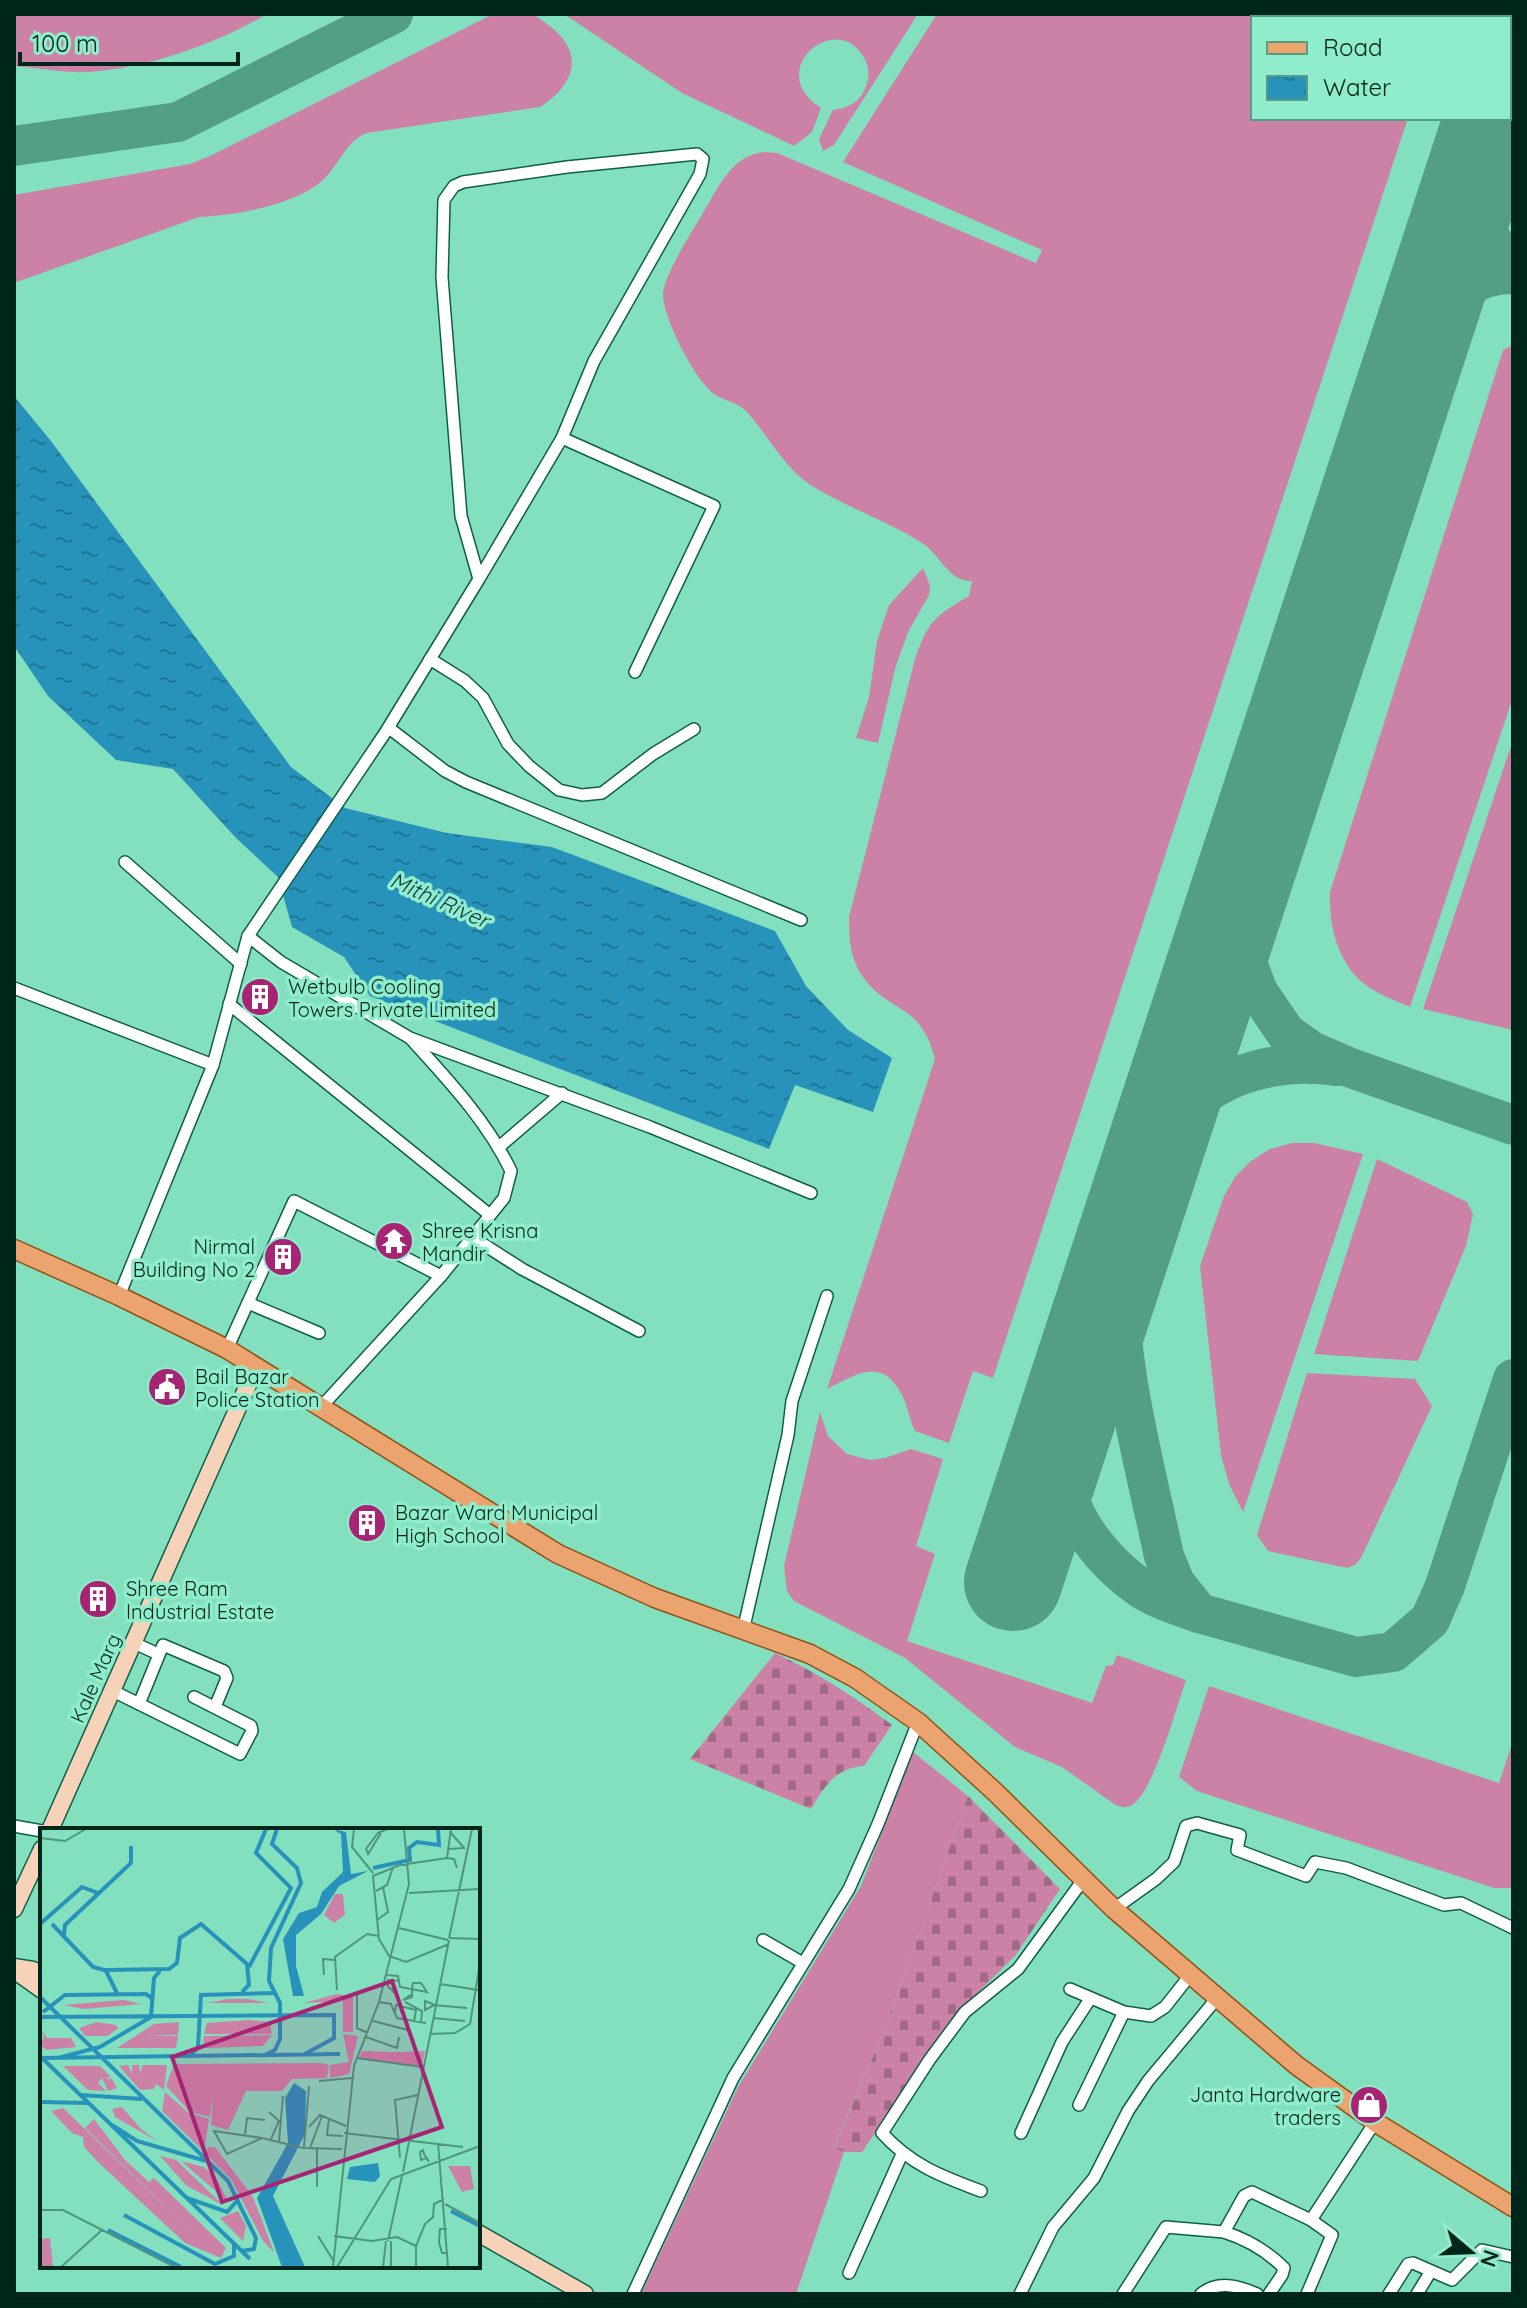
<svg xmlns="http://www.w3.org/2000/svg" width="1527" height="2308" font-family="Quicksand,sans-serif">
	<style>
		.grass { fill: #cc82a7 }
		.cemetery { fill: url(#cemetery-stones) }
		.water { fill: url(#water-ripples) }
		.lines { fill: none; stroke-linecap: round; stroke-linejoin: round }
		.taxiway { stroke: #549e84; stroke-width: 40 }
		.runway { stroke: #549e84; stroke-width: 98 }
		.street-casing { stroke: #0f5e48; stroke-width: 14 }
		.secondary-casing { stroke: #0f5e48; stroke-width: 19 }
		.primary-casing { stroke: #905114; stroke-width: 21 }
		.street { stroke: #fff; stroke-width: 11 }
		.secondary { stroke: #f5d2b8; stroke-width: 16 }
		.primary { stroke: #eba470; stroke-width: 18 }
		.labels { text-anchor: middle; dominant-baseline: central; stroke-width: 7; stroke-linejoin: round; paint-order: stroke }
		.poi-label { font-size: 20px; fill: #00251a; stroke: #90edcc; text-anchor: start }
		.street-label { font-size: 20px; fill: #00251a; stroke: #90edcc }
		.water-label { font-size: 22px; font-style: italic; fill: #053445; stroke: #90edcc }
		.inset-river { fill: none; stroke: #2792ba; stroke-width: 4 }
		.inset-road { fill: none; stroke: #4f957d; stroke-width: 2 }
		.view { fill: #a62473; fill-opacity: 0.15; stroke: #a62473; stroke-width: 4 }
		.inset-edge { fill: none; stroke: #00251a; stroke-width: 4 }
	</style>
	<defs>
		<pattern id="cemetery-stones" width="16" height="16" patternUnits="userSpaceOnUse" patternTransform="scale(2)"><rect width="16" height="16" fill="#cc82a7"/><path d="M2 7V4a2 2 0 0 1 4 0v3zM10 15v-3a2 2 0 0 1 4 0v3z" fill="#a36a87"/></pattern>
		<pattern id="water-ripples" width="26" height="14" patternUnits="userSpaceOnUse" patternTransform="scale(2)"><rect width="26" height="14" fill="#2792ba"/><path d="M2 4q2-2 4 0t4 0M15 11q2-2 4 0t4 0" fill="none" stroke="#1f7796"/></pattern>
	</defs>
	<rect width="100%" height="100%" fill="#83e0bf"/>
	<g class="grass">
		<path d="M14,14H267C214,45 150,67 89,72C65,73 38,68 14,66Z"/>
		<path d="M493,14C505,14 519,12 530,14C537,15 545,23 551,27C586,55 573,86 540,107L367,133C347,140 339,164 325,178C300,204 234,216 199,217L14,283V195L190,164L210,156Z"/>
		<path d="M564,14H918L834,145L823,151L819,139L833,110C848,108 861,102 866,86C870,76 869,66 863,56C835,10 763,71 821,108L812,132L794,146L682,93Z"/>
		<path d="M937,14H1442L1441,18H1253V118H1408L993,1378L973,1371L949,1443L915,1431C909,1419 908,1406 902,1395C882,1356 857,1374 827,1389L935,1059C920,1001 889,1014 863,977C850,959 849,938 849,917L915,659C928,621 935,616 969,596L972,581C948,582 941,555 922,543C886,520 845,507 809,484C782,465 768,435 746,411C737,402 724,401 714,394C695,380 662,317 663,293C665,272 698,222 710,201C725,174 742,147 777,153L1036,263L1042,250L843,162Z"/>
		<path d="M1513,345V697L1410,1007C1397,1001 1382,996 1370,988C1338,967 1329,928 1330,892L1503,350Z"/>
		<polygon points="923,568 930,585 929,595 908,632 895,669 878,743 856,738 869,697 877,641 889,605"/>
		<polygon points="1513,740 1513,1030 1423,1009"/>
		<polygon points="1292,1143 1314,1143 1363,1154 1243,1512 1229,1484 1221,1455 1200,1266 1224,1196 1235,1177 1251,1161 1270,1149"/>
		<polygon points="1377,1159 1467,1202 1473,1214 1466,1246 1418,1361 1314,1354"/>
		<polygon points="1307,1373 1415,1379 1432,1406 1361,1558 1355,1565 1347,1568 1268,1551 1257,1535"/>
		<path d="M820,1412L828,1436L847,1454L870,1460L885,1458L911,1449L943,1459L916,1546L935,1554L907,1641L1092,1703L1106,1666L1113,1665L1117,1655L1186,1680C1177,1706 1153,1793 1132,1805C1125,1809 1120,1807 1114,1804L1062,1767L1015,1747L905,1658L794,1601L787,1591L784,1566Z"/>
		<polygon points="1209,1686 1499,1783 1513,1741 1513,1888 1494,1888 1197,1791 1179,1777"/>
		<polygon points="913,1752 968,1796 886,2026 834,2147 844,2152 796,2294 641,2294 738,2087 861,1886"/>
	</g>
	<g class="cemetery">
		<path d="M775,1653C818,1673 855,1697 892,1725L864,1766C835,1768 825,1786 811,1809L690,1759Z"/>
		<polygon points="968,1796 1060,1889 1015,1956 956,2014 862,2152 844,2152 834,2148 886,2026"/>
	</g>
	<polygon class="water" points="14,396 51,441 291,767 345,808 447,833 552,847 775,931 806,986 848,1030 892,1058 873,1112 795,1085 769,1149 370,996 344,957 292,927 278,877 236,838 173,769 116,760 48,696 14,646"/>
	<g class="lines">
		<g class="taxiway">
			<polyline points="14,146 178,122 393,14"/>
			<path d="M1476,169C1476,206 1480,239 1513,261"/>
			<path d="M1424,329C1449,300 1471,273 1513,274"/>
			<polyline points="1243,881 1240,944 1258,992 1286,1033 1313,1052 1348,1067 1513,1125"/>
			<path d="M1153,1156C1162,1143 1170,1126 1181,1115C1220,1072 1281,1058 1336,1066"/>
			<path d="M1119,1258C1115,1359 1143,1457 1164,1556L1175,1583L1199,1613L1356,1657L1393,1652L1430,1620L1445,1586L1513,1379"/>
			<path d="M1063,1430C1063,1444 1061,1460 1063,1474C1069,1520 1104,1563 1142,1589C1159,1600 1179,1606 1199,1613"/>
		</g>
		<polyline class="runway" points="1013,1582 1493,118"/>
		<g class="street-casing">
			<g id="street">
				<polyline points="562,438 714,506 635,672"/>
				<polyline points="430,659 465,681 483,698 508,744 529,766 559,790 582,795 602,793 653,754 694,729"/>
				<polyline points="389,728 445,771 466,782 801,920"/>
				<polyline points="125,862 241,964"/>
				<polyline points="248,936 281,962 410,1038 650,1127 811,1193"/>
				<polyline points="14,988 213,1065"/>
				<polyline points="229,1004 490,1215"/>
				<polyline points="499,1147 562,1093"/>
				<polyline points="472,1237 522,1269 639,1331"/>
				<polyline points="119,1296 213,1065 248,936 385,733 479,579 461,516 442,277 444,200 454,186 463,182 567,167 697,154 703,159 700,174 594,361 562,438 479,579"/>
				<polyline points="248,1303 319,1333"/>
				<polyline points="227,1349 294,1201 441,1276"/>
				<path d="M322,1406L441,1276L504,1198L511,1171C487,1121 448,1080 411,1039"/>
				<polyline points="743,1631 788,1435 792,1401 827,1296"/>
				<polyline points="132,1642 158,1654"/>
				<polyline points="111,1690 240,1754 252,1731 251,1726 194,1697"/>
				<polyline points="139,1704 163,1645 224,1671 227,1678 215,1707"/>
				<polyline points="14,1826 42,1831"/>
				<polyline points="1114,1909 1156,1879 1174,1862 1186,1826 1197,1823 1240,1835 1237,1850 1306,1876 1315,1862 1346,1868 1444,1905 1461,1903 1513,1928"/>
				<polyline points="763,1940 803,1963"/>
				<polyline points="1070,1989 1124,2012 1151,2016 1165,2007 1191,1974"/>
				<polyline points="1079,2105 1124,2012"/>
				<polyline points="1021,2133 1062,2042 1090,1999"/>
				<path d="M981,2191C941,2176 911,2165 882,2133L930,2059L965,2012L1018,1969L1083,1880"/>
				<path d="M1224,2232C1246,2239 1267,2251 1284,2268L1282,2275L1269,2294"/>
				<polyline points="849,2273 902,2154"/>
				<polyline points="633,2294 733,2078 849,1889 878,1824 918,1722"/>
				<polyline points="1020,2294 1053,2227 1094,2178 1128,2111 1148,2081 1218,1997"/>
				<polyline points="1123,2294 1166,2227 1224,2232 1244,2196 1252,2192 1311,2220 1375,2122"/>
				<path d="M1201,2294C1218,2280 1239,2286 1257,2294"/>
				<polyline points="1307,2294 1332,2235 1311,2220"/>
				<polyline points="1389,2294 1408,2264 1413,2263 1452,2280 1482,2250 1513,2257"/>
				<polyline points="1417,2294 1431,2271"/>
			</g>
		</g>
		<g class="secondary-casing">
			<g id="secondary">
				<polyline points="50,1830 256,1367"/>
				<polyline points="14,1909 42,1849"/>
				<polyline points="14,1967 33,1970 42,1975"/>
				<polyline points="14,1970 42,1990"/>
				<polyline points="478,2233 585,2294"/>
			</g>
		</g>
		<g class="primary-casing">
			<polyline id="primary" points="14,1249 119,1296 227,1349 558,1554 655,1598 810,1654 855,1678 918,1722 994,1791 1114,1909 1296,2065 1375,2122 1513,2207"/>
		</g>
		<use href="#street" class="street"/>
		<use href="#secondary" class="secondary"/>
		<use href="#primary" class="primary"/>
	</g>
	<defs>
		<g id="building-disc" transform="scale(2)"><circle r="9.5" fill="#a62473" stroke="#90edcc"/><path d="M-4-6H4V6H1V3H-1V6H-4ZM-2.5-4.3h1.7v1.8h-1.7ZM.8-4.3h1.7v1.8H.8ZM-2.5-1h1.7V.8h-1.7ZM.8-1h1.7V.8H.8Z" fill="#fff"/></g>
		<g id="temple-disc" transform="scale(2)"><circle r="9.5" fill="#a62473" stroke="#90edcc"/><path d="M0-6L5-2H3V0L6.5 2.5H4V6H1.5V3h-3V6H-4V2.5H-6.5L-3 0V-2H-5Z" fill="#fff"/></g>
		<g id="civic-disc" transform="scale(2)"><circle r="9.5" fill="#a62473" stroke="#90edcc"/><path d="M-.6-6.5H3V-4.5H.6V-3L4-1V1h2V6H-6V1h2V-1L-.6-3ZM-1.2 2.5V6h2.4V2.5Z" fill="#fff"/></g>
		<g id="shop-disc" transform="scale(2)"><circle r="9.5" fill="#a62473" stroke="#90edcc"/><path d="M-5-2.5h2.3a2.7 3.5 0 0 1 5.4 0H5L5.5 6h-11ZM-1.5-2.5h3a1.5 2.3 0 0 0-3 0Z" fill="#fff"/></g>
	</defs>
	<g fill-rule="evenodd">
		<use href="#building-disc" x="260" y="997"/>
		<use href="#temple-disc" x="394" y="1241"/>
		<use href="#building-disc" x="283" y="1257"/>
		<use href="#civic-disc" x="167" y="1387"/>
		<use href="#building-disc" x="367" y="1523"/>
		<use href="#building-disc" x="98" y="1599"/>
		<use href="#shop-disc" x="1369" y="2105"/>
	</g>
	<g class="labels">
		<g class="poi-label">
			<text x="288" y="986">Wetbulb Cooling<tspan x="288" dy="23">Towers Private Limited</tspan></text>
			<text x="422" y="1230">Shree Krisna<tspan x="422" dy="23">Mandir</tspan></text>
			<text x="255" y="1246" text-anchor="end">Nirmal<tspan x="255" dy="23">Building No 2</tspan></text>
			<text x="195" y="1376">Bail Bazar<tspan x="195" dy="23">Police Station</tspan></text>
			<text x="395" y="1512">Bazar Ward Municipal<tspan x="395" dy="23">High School</tspan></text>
			<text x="126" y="1588">Shree Ram<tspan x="126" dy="23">Industrial Estate</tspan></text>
			<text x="1341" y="2094" text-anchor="end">Janta Hardware<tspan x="1341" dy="23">traders</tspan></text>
		</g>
		<g class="street-label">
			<text transform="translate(95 1678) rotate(-66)">Kale Marg</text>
		</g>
		<g class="water-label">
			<text transform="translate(440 900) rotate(24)">Mithi River</text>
		</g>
	</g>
	<g transform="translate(40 1828)">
		<rect width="440" height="440" fill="#83e0bf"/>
		<path d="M295,66H303L305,87L294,95L284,87ZM297,166L313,169V204H303V173L264,175ZM188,171H208L229,175H167ZM84,172L101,176L44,181L23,177ZM209,192L230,194L232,206H164L167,195ZM57,194L76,197L78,200L68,208H45L39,200ZM139,194L138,207L101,208H138L136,220H77L114,196ZM0,200L7,210H31L36,219L6,222L0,216L4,209ZM303,206L318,208L309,246L290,250V237L309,234ZM232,207L223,218L166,220L163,213L164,208ZM322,223L359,224L385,223L382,238L319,230ZM281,235L289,237L287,250L252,251L242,263H206L188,302L171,297L173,267L170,289L150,284L126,258L134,236ZM88,237L92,246V237H99L100,245L103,237H127L124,262L116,256L114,261L100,262L79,238ZM23,238H60L71,249L64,250L72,251L77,260L68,263L62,250L58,255L66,263L48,262ZM125,264L149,285L169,291L164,324L122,283ZM82,279L101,301L117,313L75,289L72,281ZM23,280L150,402L45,300L54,291L85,332L109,354L114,350L186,420L181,430L145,415L60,336L44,319L43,309L32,305L11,283ZM168,319H175L213,369L234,424L223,413L191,351L166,326ZM120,328L136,332L183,377L147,358ZM141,333L164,339L177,351L188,374ZM408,338H430L434,361L422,364ZM198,383L206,398L203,413L180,390ZM10,410L13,438L0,439V411Z" fill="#cc82a7"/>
		<path d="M293,1L306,4L311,46L328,43L299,58L281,86L256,107V138L264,168H253L243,111L259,85L277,79L282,64L303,44L301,6ZM254,255L266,263L265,306L233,368L265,439H242L217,370L248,315L245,270ZM338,335L340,348L335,354L307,351L310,339Z" fill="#2792ba"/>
		<path class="inset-river" d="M333,40L370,32L369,20L377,14L399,17L398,1M0,96L42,59L58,65M12,96L53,139L64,142L129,141L137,135L140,110L161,96L207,136L209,157L202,164M24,108L25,97L91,35V18M209,139L251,60L216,25L226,1M66,143L77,165M0,169L188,353L216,410L214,421L202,423M3,184L25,167L106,166L113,171M0,189L294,187V210L265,226M225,227L235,222L240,211V175L229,153L231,120L261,55L257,40L232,16L237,1M150,228L158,219L161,167L234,165M1,229L210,431M0,230L300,226M18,230L60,219L111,189L114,150L120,143M41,267L102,271M0,274L49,275M72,297L97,313L166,333M147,370L187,384L197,373M411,383L440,398M84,387L175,436L194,428V415M68,402L141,439"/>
		<path class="inset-road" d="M314,1L312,19L333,45M341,5L328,26L326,21L338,5L347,1M0,10L25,13L46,1M409,21L424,20L411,5M407,30L411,1M336,63L347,57L353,39M369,65L440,61M337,92L348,84L343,59M359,100L408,112M409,110L432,1M409,110L440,111M409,116L366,134L349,128L339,111L333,48L360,37L407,30L414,31L417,40M284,147L283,131L295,132M347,147L358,148L360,159L387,164L381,155H373L372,160M400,156L438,162M297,162L295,129L327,106L339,108M352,163L358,166L348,159V152L360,153M317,165V200L328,205M372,166L363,172L372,169V160M339,174L351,176L357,190L386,195M365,174L382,183L381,195M393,176L385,173V182L396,176M394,177L427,180M355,184L356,177L376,182L374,194M393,190L425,193M333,193L368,202M390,206L415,205L430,196L440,135M326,209L357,220L359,209M316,230L383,239M279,253L312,250M229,284L239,293L231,311M289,290L287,307L303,308M269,299L280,287L306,298M304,305L423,319M205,306L207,290L225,292M222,310L174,303L187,326L222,310L263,320L302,321M239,313L243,268M398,315L408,439M264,319L269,258M277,319V359M270,320L282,288M360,330L355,272L378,267M387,330L381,332L380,324L383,322L384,326L387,330L389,334M363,344L409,112M405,376L440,395M0,382H23L135,439M407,401H400L399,414L402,425H408M278,408L293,432M294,408L332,413L357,409L376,418M348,413L362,348M351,413V439M21,439L62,402M293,439L314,238L339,174L369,56L364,1M297,439L351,351L440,318M343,439L346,413M376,439V418L385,396L393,389L394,376L404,371"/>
		<path class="view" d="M352,153L402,299L182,374L132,229Z"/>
		<rect width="440" height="440" class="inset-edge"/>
	</g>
	<rect width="1527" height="2308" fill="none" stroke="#00251a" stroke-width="32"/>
	<rect x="1251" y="16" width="260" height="104" fill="#90edcc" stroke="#569d85" stroke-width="2"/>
	<rect x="1267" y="42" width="40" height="12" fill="#eba470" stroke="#569d85" stroke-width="2"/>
	<text x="1323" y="56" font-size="24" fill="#00251a">Road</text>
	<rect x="1267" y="76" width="40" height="24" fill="url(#water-ripples)" stroke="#569d85" stroke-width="2"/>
	<text x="1323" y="96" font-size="24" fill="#00251a">Water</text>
	<g transform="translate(1471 2252) rotate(109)" stroke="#90edcc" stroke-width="6" paint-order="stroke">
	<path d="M0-6L14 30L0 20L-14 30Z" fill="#00251a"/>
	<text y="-12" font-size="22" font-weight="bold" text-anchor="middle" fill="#00251a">N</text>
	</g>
	<path d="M20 52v12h218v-12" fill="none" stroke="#00251a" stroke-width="4"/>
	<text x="32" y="52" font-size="24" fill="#00251a" stroke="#90edcc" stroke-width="6" paint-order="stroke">100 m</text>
</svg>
